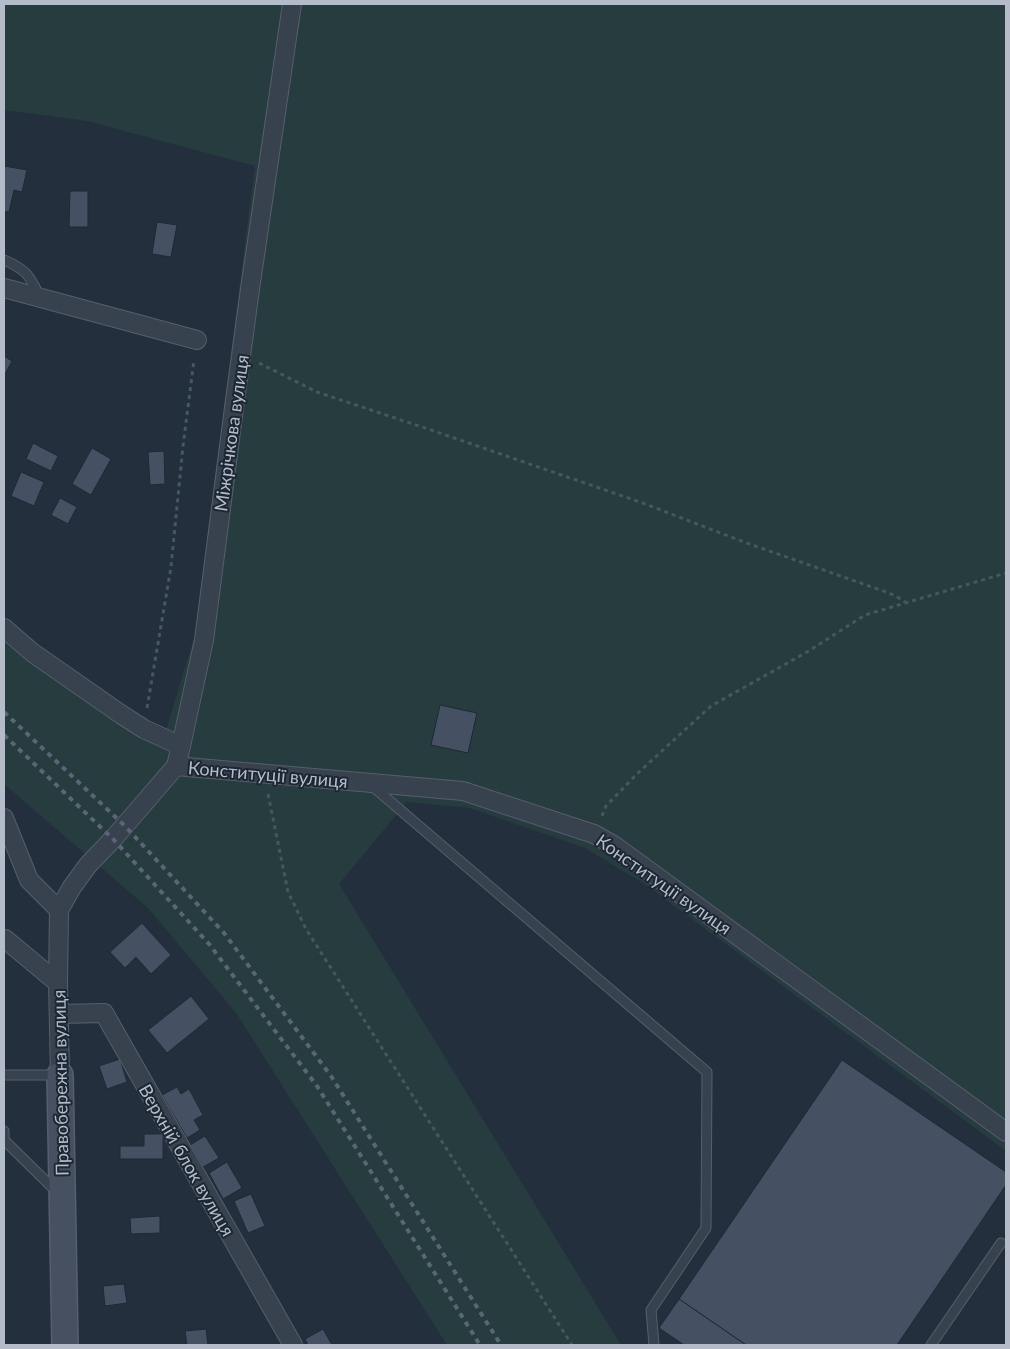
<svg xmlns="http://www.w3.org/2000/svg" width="1010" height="1349" font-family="Lato,sans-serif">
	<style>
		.green { fill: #263c3f }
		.building { fill: #455162; stroke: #1f2835 }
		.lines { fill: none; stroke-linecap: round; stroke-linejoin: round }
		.lane-casing { stroke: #565f6c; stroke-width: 11 }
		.street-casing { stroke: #565f6c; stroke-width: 20 }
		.secondary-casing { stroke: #565f6c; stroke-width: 28 }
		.path { stroke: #44595c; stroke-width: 3; stroke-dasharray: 4 4; stroke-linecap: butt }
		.lane { stroke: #38414e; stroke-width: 9 }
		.street { stroke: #38414e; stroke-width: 18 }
		.secondary { stroke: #465061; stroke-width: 25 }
		.rail { stroke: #5a6575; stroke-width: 4; stroke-dasharray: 5 5; stroke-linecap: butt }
		.street-bridge-casing { stroke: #565f6c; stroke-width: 20; stroke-linecap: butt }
		.street-bridge { stroke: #38414e; stroke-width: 18 }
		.labels { text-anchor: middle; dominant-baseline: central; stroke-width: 4; stroke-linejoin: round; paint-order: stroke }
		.street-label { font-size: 18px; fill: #b4bcc9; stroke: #1d2633 }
	</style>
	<rect width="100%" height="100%" fill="#242f3e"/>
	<polygon class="green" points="4,4 1006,4 1006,1151 646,885 585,848 470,808 407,802 339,884 621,1345 447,1345 236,1013 148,908 4,784 4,626 163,740 194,638 255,166 87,121 4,110"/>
	<g class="building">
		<polygon points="4,166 27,170 22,192 14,190 9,212 4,211"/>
		<polygon points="70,191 88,191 88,227 69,227"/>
		<polygon points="157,222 177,225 171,257 152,254"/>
		<polygon points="4,356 12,361 4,376"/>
		<polygon points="33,443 58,456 51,471 26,459"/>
		<polygon points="92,448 111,459 91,495 72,484"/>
		<polygon points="164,451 165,484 150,485 148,452"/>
		<polygon points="21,472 44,482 34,506 11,496"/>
		<polygon points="60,498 77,507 68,524 51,515"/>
		<polygon points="440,705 477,713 468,753 431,745"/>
		<polygon points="142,923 171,955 151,974 136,957 125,968 110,952"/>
		<polygon points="191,996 209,1019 167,1053 148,1030"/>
		<polygon points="120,1059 127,1082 107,1089 99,1066"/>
		<polygon points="842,1060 1006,1172 1006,1185 897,1345 746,1345 679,1299"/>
		<polygon points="177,1087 181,1094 189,1089 203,1115 194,1120 200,1130 187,1138 162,1095"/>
		<polygon points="144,1134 163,1134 163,1159 120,1159 120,1146 144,1146"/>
		<polygon points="205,1136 219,1158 203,1167 190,1145"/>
		<polygon points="227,1162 242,1188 223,1199 209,1173"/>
		<polygon points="251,1194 265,1226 248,1233 234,1201"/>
		<polygon points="160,1216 160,1233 131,1234 130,1218"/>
		<polygon points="124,1284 127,1303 105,1306 103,1286"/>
		<polygon points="679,1299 746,1345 684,1345 659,1328"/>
		<polygon points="206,1329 208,1345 187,1345 185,1331"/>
		<polygon points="323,1329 332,1345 308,1345 305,1339"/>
	</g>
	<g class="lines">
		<g class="lane-casing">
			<g id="lane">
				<path d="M4,260C27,270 29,275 40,297"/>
				<polyline points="371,785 707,1072 706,1228 651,1310 654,1345"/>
				<polyline points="4,1075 60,1075"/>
				<polyline points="4,1131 4,1140 58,1193"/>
				<polyline points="931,1345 1001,1243"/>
			</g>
		</g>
		<g class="street-casing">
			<g id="street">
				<polyline points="4,288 197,340"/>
				<polyline points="250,289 292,4"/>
				<polyline points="4,628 33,653 122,715 144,729 181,746"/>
				<polyline points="176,766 463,791 594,834 615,846 1006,1132"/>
				<polyline points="4,818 29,880 59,910"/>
				<polyline points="4,940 5,939 58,983"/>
				<polyline points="59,1014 104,1013 293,1345"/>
				<polyline points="60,1075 58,983 59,910 72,887 88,865 113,839 176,766 181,746 204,640 234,408"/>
			</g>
		</g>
		<g class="secondary-casing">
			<polyline id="secondary" points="60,1075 65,1345"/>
		</g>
		<g class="path">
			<polyline points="259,363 317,392 428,429 640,502 744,542 886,592 896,596 905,602"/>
			<polyline points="147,708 171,567 183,446 194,360"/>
			<polyline points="268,794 288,892 306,929 572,1345"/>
			<polyline points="602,816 606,806 639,772 711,706 807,652 865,615 1006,573"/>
		</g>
		<use href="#lane" class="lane"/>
		<use href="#street" class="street"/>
		<use href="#secondary" class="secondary"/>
		<g class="rail">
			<polyline points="4,712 125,826 224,933 331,1076 501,1345"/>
			<polyline points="4,735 113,839 209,944 317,1086 480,1345"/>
		</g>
		<g class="street-bridge-casing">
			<polyline id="street-bridge" points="234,408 250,289"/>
		</g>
		<use href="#street-bridge" class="street-bridge"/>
	</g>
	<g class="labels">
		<g class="street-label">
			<text transform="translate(231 433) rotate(-82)">Міжрічкова вулиця</text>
			<text transform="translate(268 774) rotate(5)">Конституції вулиця</text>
			<text transform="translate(664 884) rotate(35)">Конституції вулиця</text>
			<text transform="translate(60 1083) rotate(-91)">Правобережна вулиця</text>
			<text transform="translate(187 1160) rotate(60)">Верхній блок вулиця</text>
		</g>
	</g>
	<rect width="1010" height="1349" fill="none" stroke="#b4bcc9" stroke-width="10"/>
</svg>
